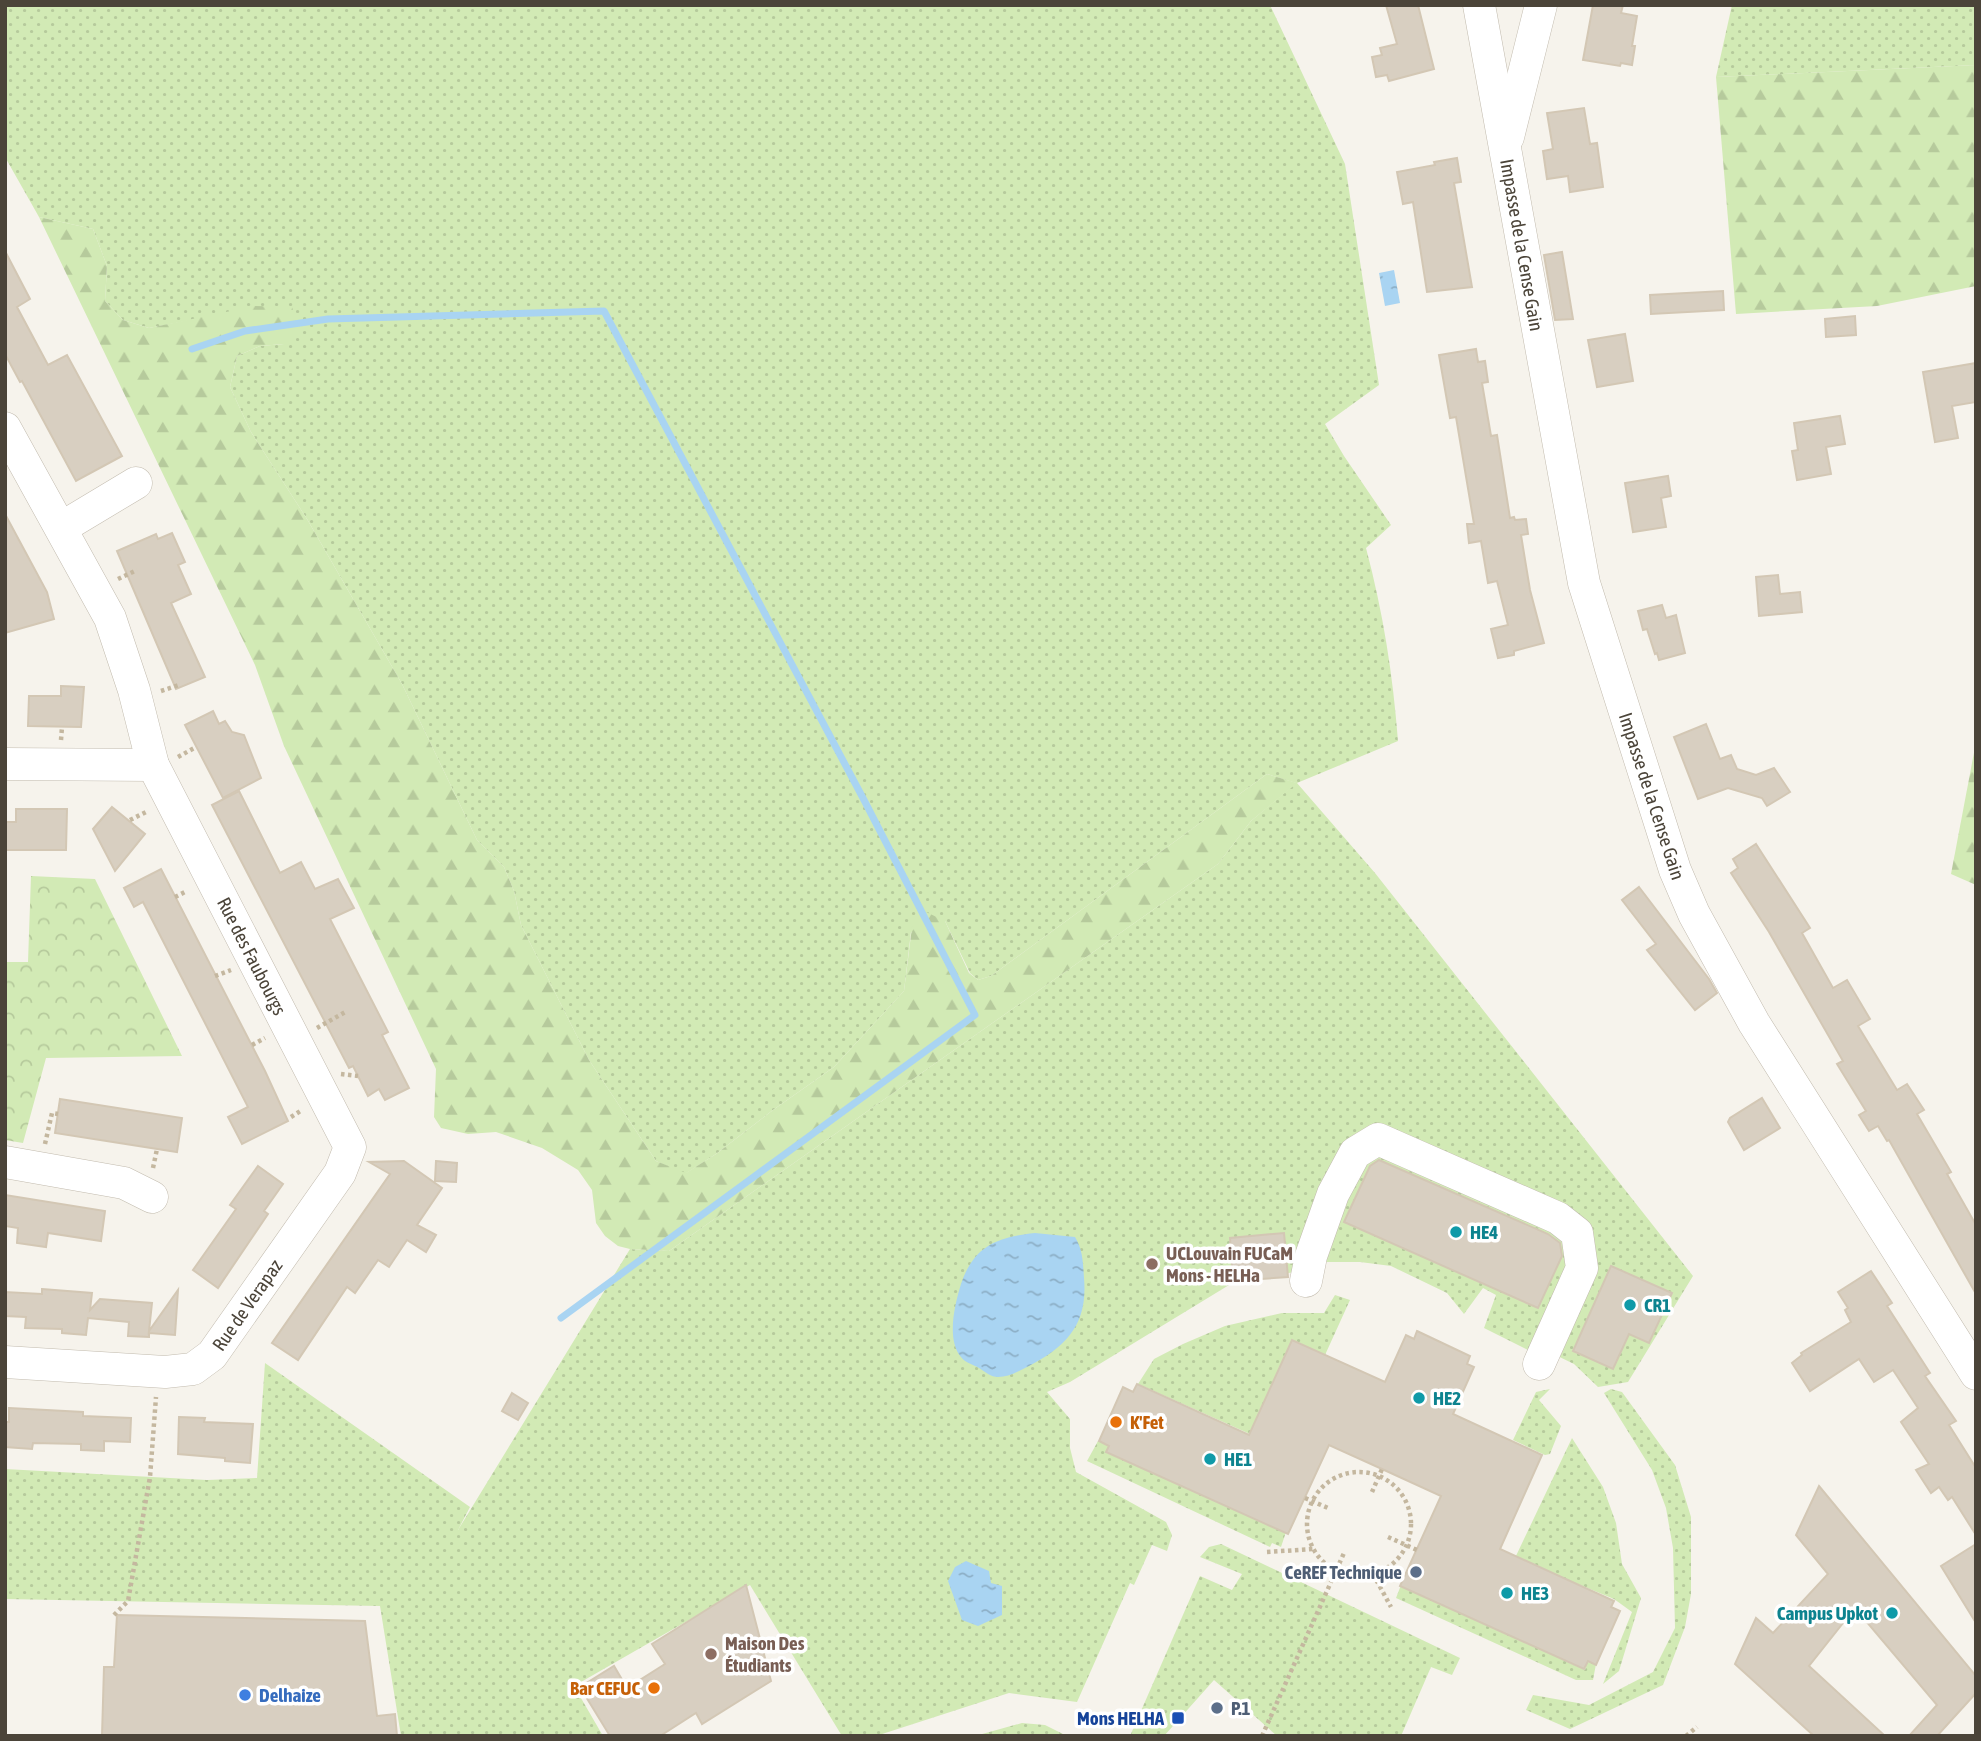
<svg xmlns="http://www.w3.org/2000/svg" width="1981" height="1741" font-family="'Asap Condensed',sans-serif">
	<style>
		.grass { fill: url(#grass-dots) }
		.forest { fill: url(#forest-firs) }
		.park { fill: url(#park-crowns) }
		.water { fill: url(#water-ripples) }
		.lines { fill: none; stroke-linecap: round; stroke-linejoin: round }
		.stream { stroke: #a9d4f2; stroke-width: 7 }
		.building { fill: #d8cfc1; stroke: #d3c7b4; stroke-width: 2 }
		.minor-casing { stroke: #c2bbae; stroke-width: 33 }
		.path { stroke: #c4b79f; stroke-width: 4.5; stroke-dasharray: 3.5 3.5; stroke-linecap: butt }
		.minor { stroke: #fff; stroke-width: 32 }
		.culture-dot { fill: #0f9aa8; stroke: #fff; stroke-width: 2.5 }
		.education-dot { fill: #8d6e63; stroke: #fff; stroke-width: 2.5 }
		.food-dot { fill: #e8710a; stroke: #fff; stroke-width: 2.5 }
		.service-dot { fill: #5c6f8a; stroke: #fff; stroke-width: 2.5 }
		.shop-dot { fill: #3f7fe0; stroke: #fff; stroke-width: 2.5 }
		.transit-dot { fill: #1a4fb4; stroke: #fff; stroke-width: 2.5 }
		.labels { text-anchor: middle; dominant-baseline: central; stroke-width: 7; stroke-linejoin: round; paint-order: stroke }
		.street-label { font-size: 19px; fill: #4b4439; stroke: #fff }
		.culture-label { font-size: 19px; font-weight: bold; fill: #0d838f; stroke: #fff; text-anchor: start }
		.education-label { font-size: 19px; font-weight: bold; fill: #785e54; stroke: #fff; text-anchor: start }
		.food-label { font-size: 19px; font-weight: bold; fill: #c56008; stroke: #fff; text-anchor: start }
		.service-label { font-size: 19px; font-weight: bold; fill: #4e5e75; stroke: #fff; text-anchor: end }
		.shop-label { font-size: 19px; font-weight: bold; fill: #366cbe; stroke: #fff; text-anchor: start }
		.transit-label { font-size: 19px; font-weight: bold; fill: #164399; stroke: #fff; text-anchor: end }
	</style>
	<defs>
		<pattern id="grass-dots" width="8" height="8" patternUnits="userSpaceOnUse" patternTransform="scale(1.75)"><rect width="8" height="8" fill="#d2eab5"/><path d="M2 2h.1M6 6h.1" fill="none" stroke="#b6ca9c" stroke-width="1.8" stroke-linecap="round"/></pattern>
		<pattern id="forest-firs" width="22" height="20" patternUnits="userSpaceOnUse" patternTransform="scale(1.75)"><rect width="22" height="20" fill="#d2eab5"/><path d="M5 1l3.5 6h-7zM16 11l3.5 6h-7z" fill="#b6ca9c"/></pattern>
		<pattern id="park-crowns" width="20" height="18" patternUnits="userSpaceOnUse" patternTransform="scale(1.75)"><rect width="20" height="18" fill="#d2eab5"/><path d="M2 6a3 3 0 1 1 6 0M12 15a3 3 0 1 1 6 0" fill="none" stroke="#b6ca9c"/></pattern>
		<pattern id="water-ripples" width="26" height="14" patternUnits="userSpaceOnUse" patternTransform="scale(1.75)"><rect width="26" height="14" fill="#a9d4f2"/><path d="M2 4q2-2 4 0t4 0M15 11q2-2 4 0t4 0" fill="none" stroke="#8caec5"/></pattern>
	</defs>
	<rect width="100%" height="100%" fill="#f6f3ec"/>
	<g class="grass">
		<path d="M5,5H1270L1345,164L1379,385L1325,424L1344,456L1391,525L1366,548C1383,612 1393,675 1398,741L1297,783L1375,873L1693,1276L1628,1382L1598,1387L1574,1364L1539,1347L1528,1350L1484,1328L1496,1295L1483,1288L1464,1314L1447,1293L1391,1266L1360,1262H1314L1301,1271L1234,1282L1070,1382L1047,1392L1070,1419V1448L1076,1472L1166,1522L1172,1535L1167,1551L1152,1545L1134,1585L1130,1583L1077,1702L1009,1693L876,1736H842L750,1585L574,1686L603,1736H401L380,1606L5,1599V1469L207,1480L257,1478L265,1363L470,1507L458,1530L630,1249L669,1251L1218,864L1251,821L1296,783L1267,774L991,976L978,980L970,973L945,921L911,932L904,991L834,1067L773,1110L716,1154L685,1174L656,1161L589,1060L521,925L514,891L504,867L477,840L402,684L307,519L251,432L230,387L237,356L260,346L284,344L202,318L149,328L123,320L105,301L107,266L93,229L39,217L5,157Z"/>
		<polygon points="1732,5 1975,5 1976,65 1716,77"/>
		<polygon points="1335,1295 1350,1300 1325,1355 1292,1341 1250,1434 1138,1384 1154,1359 1183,1344 1225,1326 1282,1313 1324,1313"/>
		<polygon points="1550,1389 1539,1400 1561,1426 1550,1454 1545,1455 1513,1440 1536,1392"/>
		<polygon points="1611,1389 1622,1392 1675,1465 1691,1517 1691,1594 1685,1627 1663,1685 1570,1729 1526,1710 1533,1695 1589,1705 1653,1672 1675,1628 1673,1548 1666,1508 1652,1470 1604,1393"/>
		<polygon points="1572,1438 1603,1487 1616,1523 1622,1564 1641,1598 1619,1671 1603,1684 1632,1612 1614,1599 1515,1558"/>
		<polygon points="1098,1441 1109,1445 1107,1453 1286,1532 1281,1547 1272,1543 1270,1547 1087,1461"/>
		<polygon points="1221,1544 1460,1658 1452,1675 1431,1667 1401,1736 1277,1736 1214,1680 1164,1736 1130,1736 1200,1576 1232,1590 1242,1574 1200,1557 1209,1547"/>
		<polygon points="1401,1585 1585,1670 1587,1662 1596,1664 1593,1680 1576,1680 1396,1598"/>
		<polygon points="1022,1723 1045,1725 1067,1736 975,1736"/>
	</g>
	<g class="forest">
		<polygon points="1976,65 1976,286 1877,306 1736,314 1716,77"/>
		<polygon points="39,217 93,229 107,266 105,301 123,320 149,328 255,306 292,307 301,331 284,344 260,346 237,356 230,387 251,432 307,519 402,684 477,840 504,867 514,891 521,925 589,1060 656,1161 686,1173 716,1154 773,1110 834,1067 904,991 913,919 924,911 945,921 969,973 978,980 991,976 1267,774 1297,783 1251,821 1218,864 669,1251 630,1249 618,1246 605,1236 596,1223 592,1190 578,1170 542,1148 496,1132 468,1134 441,1128 434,1117 436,1069 284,746 255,665"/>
		<polygon points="1976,742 1976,885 1951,874"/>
	</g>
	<polygon class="park" points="31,876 95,879 182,1056 46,1058 23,1143 5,1140 5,962 28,962"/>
	<g class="water">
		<polygon points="1394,270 1400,303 1385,306 1379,273"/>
		<path d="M1035,1233L1075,1237C1083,1250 1083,1263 1084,1278C1088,1324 1067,1346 1029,1366C1019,1371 1009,1377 998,1377C991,1377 985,1372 979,1368C974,1365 964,1362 961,1357C946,1339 955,1304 961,1284C974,1245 998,1237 1035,1233Z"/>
		<polygon points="966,1561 989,1571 991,1583 1002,1586 1002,1615 978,1626 962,1620 948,1581 955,1567"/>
	</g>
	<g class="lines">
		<polyline class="stream" points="192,349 245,331 328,319 604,311 864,800 975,1015 561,1318"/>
	</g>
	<g class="building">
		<polygon points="1386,5 1418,5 1434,69 1389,81 1387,75 1376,77 1372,57 1382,55 1380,48 1397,44"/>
		<polygon points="1593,5 1623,5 1621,13 1637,16 1632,46 1635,46 1632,65 1621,63 1620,66 1583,60"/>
		<polygon points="1584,108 1590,144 1597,143 1603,187 1570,192 1568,176 1547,179 1543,151 1553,149 1547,113"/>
		<polygon points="1457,158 1461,182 1454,183 1472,287 1427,292 1413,202 1403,204 1397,172 1435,165 1434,162"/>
		<polygon points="5,251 30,299 17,307 48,365 67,355 122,456 76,481 22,381 20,382 5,354"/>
		<polygon points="1562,252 1573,319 1555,320 1544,255"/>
		<polygon points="1723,291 1724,310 1651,314 1650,295"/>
		<polygon points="1855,316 1856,335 1826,337 1825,319"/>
		<polygon points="1625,334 1633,381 1597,387 1588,340"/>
		<polygon points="1476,349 1478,362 1485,361 1488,382 1482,383 1491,436 1497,435 1510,518 1514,517 1515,520 1526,519 1528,534 1521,535 1530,590 1544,643 1514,651 1514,655 1498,658 1491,629 1508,625 1497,581 1488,583 1481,541 1469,543 1467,524 1474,524 1456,417 1450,418 1439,355"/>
		<polygon points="1976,363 1976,402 1952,406 1958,438 1935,442 1923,372"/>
		<polygon points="1840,416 1845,444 1826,447 1831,474 1797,480 1792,451 1798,450 1794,423"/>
		<polygon points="1668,476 1671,496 1661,498 1666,527 1633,532 1625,483"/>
		<polygon points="5,514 47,592 54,619 5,633"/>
		<polygon points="172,533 185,562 178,565 191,594 171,603 205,677 176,689 117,551 156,534 158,539"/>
		<polygon points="1778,575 1780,594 1800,592 1802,612 1759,616 1756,577"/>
		<polygon points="1662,605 1666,618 1676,615 1685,653 1659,660 1657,653 1655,654 1647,629 1643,630 1638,611"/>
		<polygon points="61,686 84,687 81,727 28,726 29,696 61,696"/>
		<polygon points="213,711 219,724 225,721 232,732 244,735 261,778 223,798 185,725"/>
		<polygon points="1706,724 1720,759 1731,755 1737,769 1756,775 1774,768 1790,792 1767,806 1762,798 1728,788 1698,799 1674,737"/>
		<polygon points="239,791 280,873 301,862 315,889 338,879 354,908 330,919 388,1032 382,1035 409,1088 385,1100 379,1089 368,1096 353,1066 349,1068 212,805"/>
		<polygon points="112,807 145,834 115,871 93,829"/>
		<polygon points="16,809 67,809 66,850 5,850 5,822 16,822"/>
		<polygon points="1756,844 1810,928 1802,933 1833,988 1847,980 1870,1019 1858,1026 1897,1090 1907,1084 1924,1110 1917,1114 1951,1172 1947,1174 1976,1225 1976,1294 1889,1140 1887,1141 1878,1126 1869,1131 1859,1115 1866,1111 1837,1064 1843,1061 1769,932 1731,873 1738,868 1733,859"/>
		<polygon points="161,869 265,1071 288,1121 242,1144 228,1117 248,1107 143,902 134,907 124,888"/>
		<polygon points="1639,887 1709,979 1717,993 1695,1010 1647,950 1656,944 1622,900"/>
		<polygon points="1762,1098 1780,1128 1744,1150 1728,1122 1730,1118"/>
		<polygon points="60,1099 182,1118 177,1152 55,1133"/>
		<polygon points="1379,1160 1548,1234 1560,1243 1562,1256 1538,1308 1344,1222 1370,1166"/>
		<polygon points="404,1161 442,1188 417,1225 436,1235 426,1252 407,1240 389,1267 378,1260 355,1293 347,1287 298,1360 272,1343 390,1174 369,1162"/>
		<polygon points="436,1161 457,1163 456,1182 435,1181"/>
		<polygon points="258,1166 283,1184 264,1211 268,1214 218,1288 193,1270 236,1209 230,1205"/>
		<polygon points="5,1195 105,1211 101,1241 48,1233 46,1247 17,1243 18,1228 5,1226"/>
		<polygon points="1284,1233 1288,1277 1233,1281 1230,1238"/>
		<polygon points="1611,1266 1672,1293 1649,1343 1629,1334 1613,1369 1573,1351"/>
		<polygon points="1871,1271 1892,1303 1887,1306 1930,1373 1925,1376 1956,1421 1949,1425 1976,1468 1976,1535 1952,1497 1948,1500 1939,1487 1931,1493 1916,1470 1929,1464 1901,1422 1918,1408 1893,1370 1874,1382 1859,1359 1810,1391 1792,1363 1802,1355 1801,1353 1851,1322 1845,1310 1848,1308 1838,1292"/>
		<polygon points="42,1289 92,1293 90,1310 100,1299 152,1303 149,1331 178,1290 175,1335 149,1333 149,1337 128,1336 129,1322 88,1318 86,1335 62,1333 62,1329 25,1328 26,1317 5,1316 5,1292 42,1294"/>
		<polygon points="1417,1331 1470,1356 1467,1364 1474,1367 1453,1414 1542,1455 1500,1549 1614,1601 1611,1607 1620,1611 1596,1665 1588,1661 1584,1669 1400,1586 1441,1496 1382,1469 1329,1445 1288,1534 1106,1452 1109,1446 1099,1441 1123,1387 1133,1392 1137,1384 1249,1435 1292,1340 1385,1382 1406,1335 1414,1339"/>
		<polygon points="512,1393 528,1403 518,1420 502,1411"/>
		<polygon points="9,1408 83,1412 83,1416 131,1418 130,1442 104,1441 104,1451 81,1450 81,1444 33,1443 32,1449 5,1447 5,1422 9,1422"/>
		<polygon points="179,1417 205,1418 204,1422 253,1424 250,1463 225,1461 225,1458 178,1454"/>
		<polygon points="1819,1486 1976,1676 1976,1693 1937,1736 1909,1736 1937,1705 1855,1608 1809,1666 1885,1736 1814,1736 1735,1664 1756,1618 1773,1633 1828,1574 1796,1535"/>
		<polygon points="1976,1544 1976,1623 1941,1566"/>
		<polygon points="746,1585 771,1681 702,1724 696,1713 660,1736 610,1736 580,1687 614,1666 627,1688 665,1664 652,1644"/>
		<polygon points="117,1615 365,1621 377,1716 395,1714 397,1736 102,1736 104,1667 114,1667"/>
	</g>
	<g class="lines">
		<g class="minor-casing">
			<g id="minor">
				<polyline points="1479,5 1584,583 1675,870 1694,914 1754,1023 1976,1374"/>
				<polyline points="1508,137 1541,5"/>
				<polyline points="5,428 110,618 134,690 153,765 350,1147 340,1173 212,1355 193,1369 165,1372 5,1362"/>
				<polyline points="61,528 136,483"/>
				<polyline points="5,764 153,765"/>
				<polyline points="5,1162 124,1183 152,1197"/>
				<polyline points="1306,1281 1311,1256 1333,1194 1355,1153 1378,1139 1558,1218 1577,1233 1582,1268 1539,1364"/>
			</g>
		</g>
		<g class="path">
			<polyline points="118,579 137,570"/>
			<polyline points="161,691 179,685"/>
			<polyline points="61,740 62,727"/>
			<polyline points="178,757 196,747"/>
			<polyline points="130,820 148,811"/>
			<polyline points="175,897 187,891"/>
			<polyline points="215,976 231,970"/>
			<polyline points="317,1028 347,1011"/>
			<polyline points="252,1045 265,1038"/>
			<polyline points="341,1074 358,1076"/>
			<polyline points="291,1117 302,1110"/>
			<polyline points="45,1144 52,1113 58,1114"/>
			<polyline points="153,1168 157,1149"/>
			<circle cx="1359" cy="1524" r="52"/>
			<polyline points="1372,1492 1382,1469"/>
			<polyline points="1305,1498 1328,1508"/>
			<polyline points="1388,1537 1417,1550"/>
			<polyline points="1267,1552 1313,1549"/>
			<polyline points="1373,1574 1391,1607"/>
			<polyline points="114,1615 128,1601 150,1477 156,1397"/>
			<polyline points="1262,1736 1344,1553"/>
			<polyline points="1686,1736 1697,1727"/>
		</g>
		<use href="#minor" class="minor"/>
	</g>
	<g class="culture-dot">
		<circle cx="1456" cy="1232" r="7"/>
		<circle cx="1630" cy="1305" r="7"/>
		<circle cx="1419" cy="1398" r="7"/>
		<circle cx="1210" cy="1459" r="7"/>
		<circle cx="1507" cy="1593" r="7"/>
		<circle cx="1892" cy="1613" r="7"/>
	</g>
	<g class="education-dot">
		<circle cx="1152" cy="1264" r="7"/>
		<circle cx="711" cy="1654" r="7"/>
	</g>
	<g class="food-dot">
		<circle cx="1116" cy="1422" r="7"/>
		<circle cx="654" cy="1688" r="7"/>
	</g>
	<g class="service-dot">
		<circle cx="1416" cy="1572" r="7"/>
		<circle cx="1217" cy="1708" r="7"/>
	</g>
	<circle class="shop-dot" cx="245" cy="1695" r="7"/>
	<rect class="transit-dot" x="1171" y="1711" width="14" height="14" rx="3.5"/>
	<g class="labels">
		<g class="street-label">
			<text transform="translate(1522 245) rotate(80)">Impasse de la Cense Gain</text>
			<text transform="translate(1652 796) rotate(72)">Impasse de la Cense Gain</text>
			<text transform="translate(252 956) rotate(63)">Rue des Faubourgs</text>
			<text transform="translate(247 1305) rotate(-55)">Rue de Verapaz</text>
		</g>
		<g class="culture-label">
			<text x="1470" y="1232">HE4</text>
			<text x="1644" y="1305">CR1</text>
			<text x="1433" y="1398">HE2</text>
			<text x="1224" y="1459">HE1</text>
			<text x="1521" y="1593">HE3</text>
			<text x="1878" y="1613" text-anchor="end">Campus Upkot</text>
		</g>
		<g class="education-label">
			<text x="1166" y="1253">UCLouvain FUCaM<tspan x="1166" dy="22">Mons - HELHa</tspan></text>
			<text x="725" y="1643">Maison Des<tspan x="725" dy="22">Étudiants</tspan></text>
		</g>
		<g class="food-label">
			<text x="1130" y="1422">K'Fet</text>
			<text x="640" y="1688" text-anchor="end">Bar CEFUC</text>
		</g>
		<g class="service-label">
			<text x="1402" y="1572">CeREF Technique</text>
			<text x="1231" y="1708" text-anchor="start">P.1</text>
		</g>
		<g class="shop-label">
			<text x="259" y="1695">Delhaize</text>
		</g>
		<g class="transit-label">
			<text x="1164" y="1718">Mons HELHA</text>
		</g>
	</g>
	<rect width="1981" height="1741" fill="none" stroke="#4b4439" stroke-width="14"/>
</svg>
